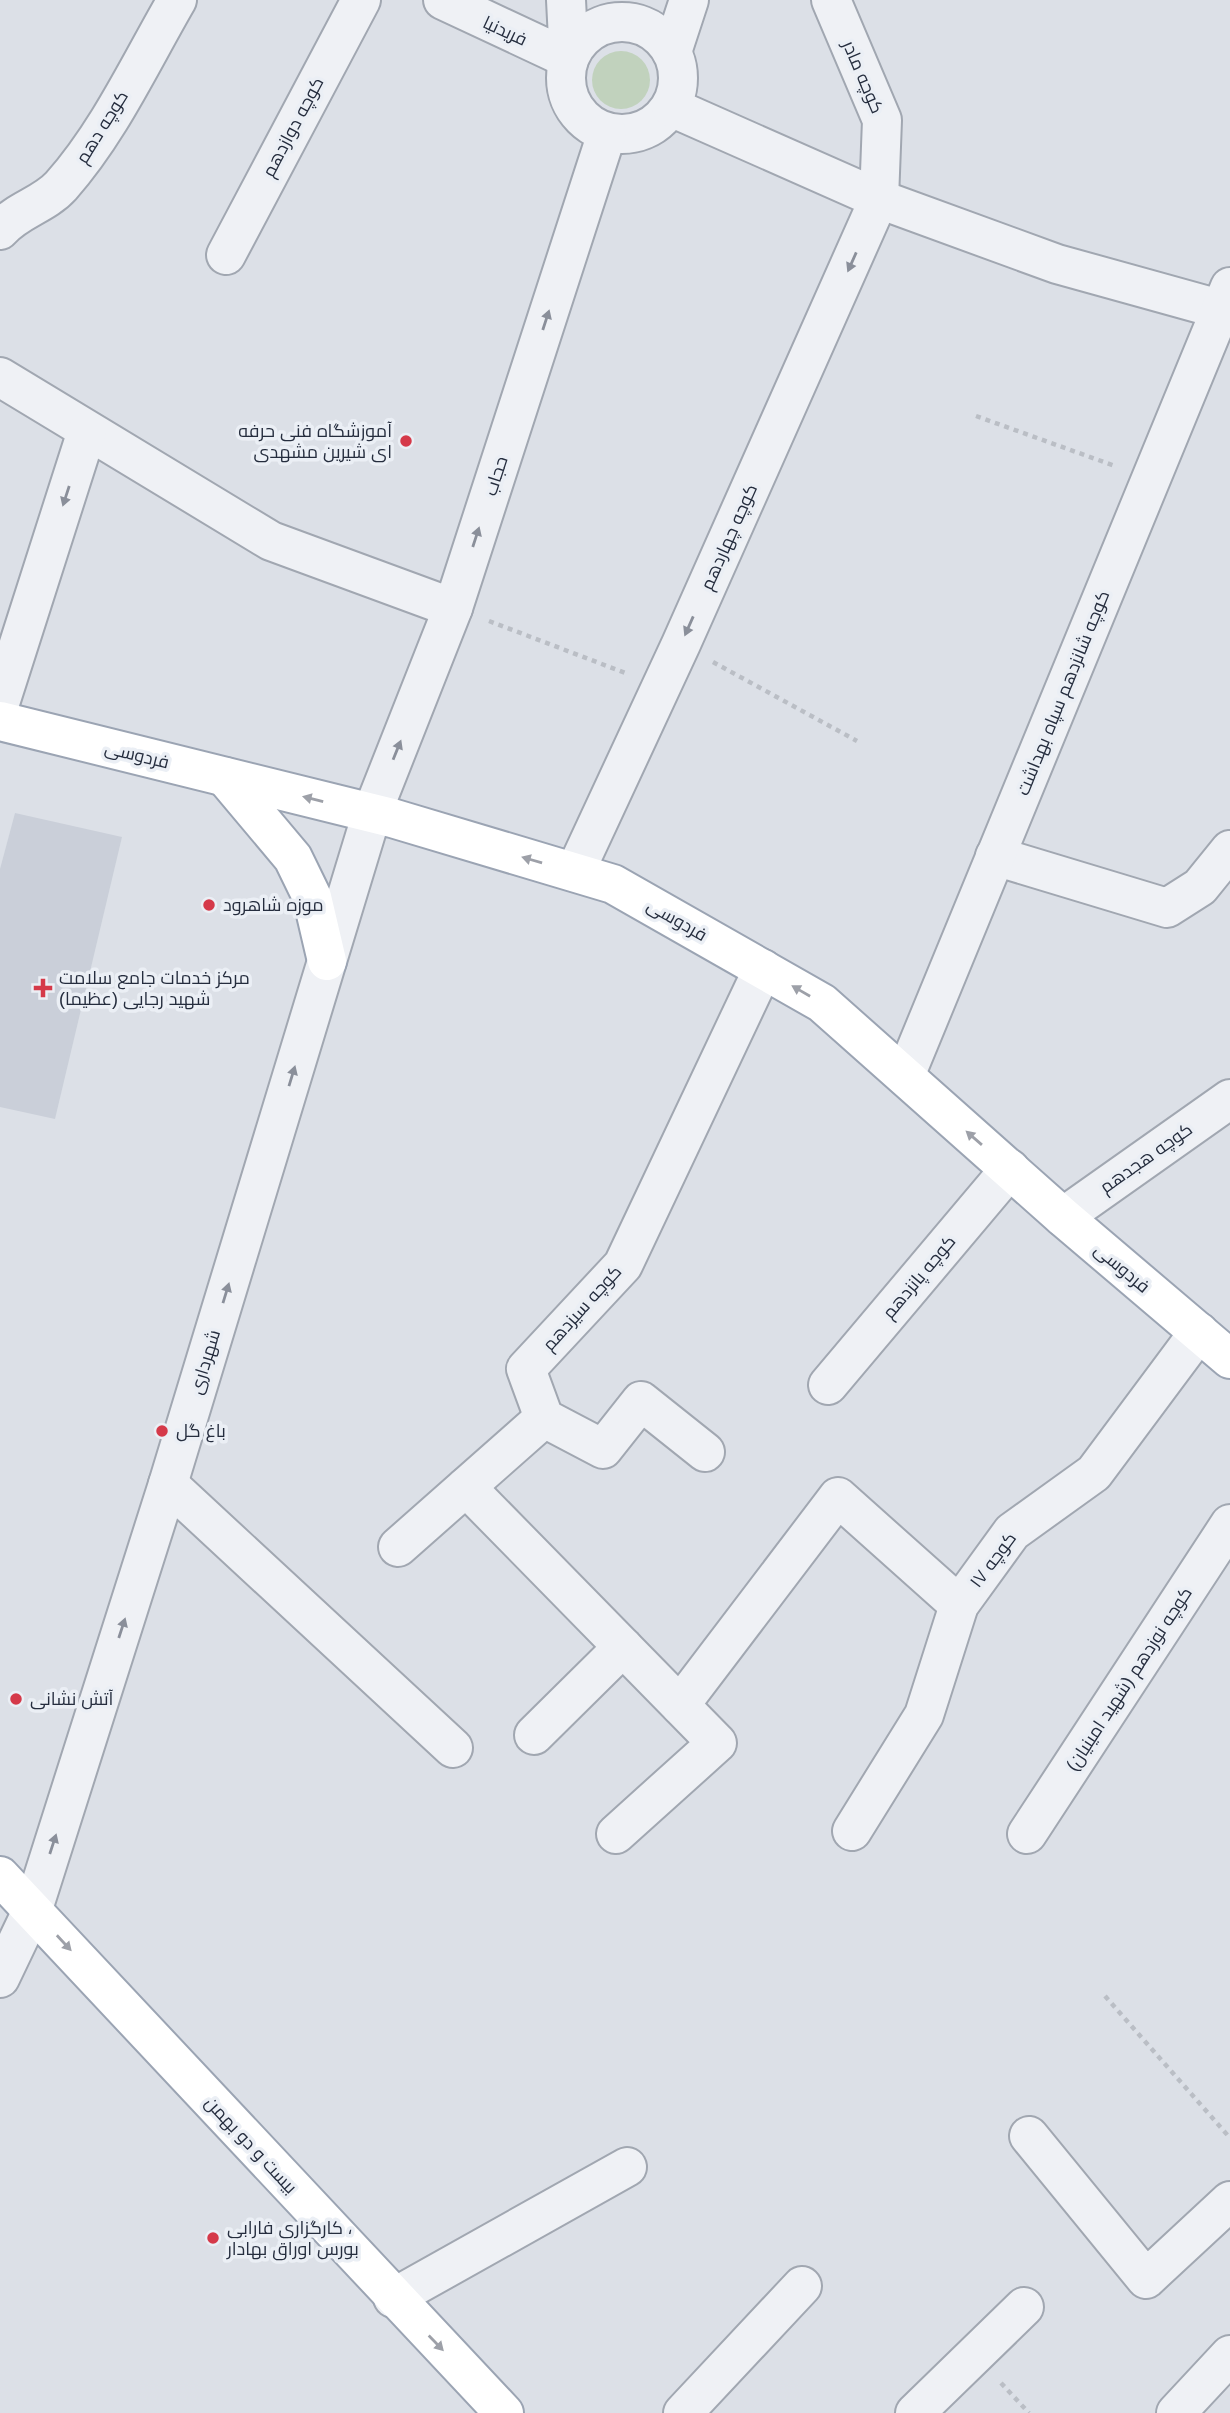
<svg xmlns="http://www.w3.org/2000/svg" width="1230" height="2413" font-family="Helvetica,Cairo,sans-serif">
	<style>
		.built { fill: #cacfd9 }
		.green { fill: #c1d2bd }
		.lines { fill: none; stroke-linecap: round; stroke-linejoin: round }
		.minor-casing { stroke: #a1a7b1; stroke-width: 42 }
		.major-casing { stroke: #9ba4b3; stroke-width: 42 }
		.path { stroke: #babec5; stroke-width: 4.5; stroke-dasharray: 5 5; stroke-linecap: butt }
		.minor { stroke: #eff1f5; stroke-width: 38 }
		.major { stroke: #fff; stroke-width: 38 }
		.oneway { fill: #8a8f9a }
		.oneway2 { fill: #9da0a8 }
		.poi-dot { fill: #d53949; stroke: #ebeff5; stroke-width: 2.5 }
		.labels { text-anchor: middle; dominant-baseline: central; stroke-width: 7; stroke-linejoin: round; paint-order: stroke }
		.street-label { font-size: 18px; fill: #252d3e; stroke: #ebeff5 }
		.poi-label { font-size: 18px; fill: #252d3e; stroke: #ebeff5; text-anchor: start }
	</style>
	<rect width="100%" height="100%" fill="#dce0e7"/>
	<polygon class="built" points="15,813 122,837 55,1119 0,1107 0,869"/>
	<circle class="green" cx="621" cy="80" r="29"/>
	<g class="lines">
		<g class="minor-casing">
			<g id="minor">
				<polyline points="443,0 569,59 566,0"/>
				<circle cx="622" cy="78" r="56"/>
				<polyline points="672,52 689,0"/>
				<polyline points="671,107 879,199 1057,264 1230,312"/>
				<path d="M0,230C17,210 44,205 61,186C109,132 141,62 177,0"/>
				<polyline points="226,255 361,0"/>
				<polyline points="0,377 271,541 453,608"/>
				<polyline points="0,703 87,431"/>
				<polyline points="995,856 1167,908 1200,887 1230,850"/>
				<polyline points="575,872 681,644 879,199 882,120 831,0"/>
				<polyline points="905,1076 1230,287"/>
				<polyline points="1063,1217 1230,1099"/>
				<polyline points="828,1385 1010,1169"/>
				<polyline points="705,1452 641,1401 603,1449 544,1418 526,1369 623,1265 763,969"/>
				<polyline points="168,1484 453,1748"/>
				<polyline points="466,1487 717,1743 616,1834"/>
				<polyline points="398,1547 544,1418"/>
				<polyline points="680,1705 838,1497 959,1605"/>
				<polyline points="534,1735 623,1647"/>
				<polyline points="852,1831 924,1715 959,1605 1012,1532 1094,1473 1199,1332"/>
				<polyline points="1027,1834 1230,1524"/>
				<polyline points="0,1978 33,1909 168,1484 372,813 453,608 607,133"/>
				<polyline points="1029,2136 1146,2279 1230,2201"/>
				<polyline points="393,2298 627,2167"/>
				<polyline points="683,2413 802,2286"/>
				<polyline points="915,2413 1024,2307"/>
				<polyline points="1176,2413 1230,2355"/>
			</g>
		</g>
		<g class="major-casing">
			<g id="major">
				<polyline points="0,721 392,818 613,884 822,1003 1063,1217 1230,1359"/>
				<polyline points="225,777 293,858 312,897 327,961"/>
				<polyline points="0,1876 504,2413"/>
			</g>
		</g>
		<g class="path">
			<polyline points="976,416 1115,466"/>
			<polyline points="489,621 628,674"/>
			<polyline points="713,662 857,741"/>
			<polyline points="1105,1996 1230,2138"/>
			<polyline points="1001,2383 1029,2413"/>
		</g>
		<use href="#minor" class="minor"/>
		<use href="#major" class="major"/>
	</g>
	<defs><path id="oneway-solid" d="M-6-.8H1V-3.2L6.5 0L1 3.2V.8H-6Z" transform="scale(1.75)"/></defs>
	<g class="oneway">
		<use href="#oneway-solid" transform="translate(852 262) rotate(114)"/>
		<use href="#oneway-solid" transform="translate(546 320) rotate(-72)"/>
		<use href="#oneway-solid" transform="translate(66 496) rotate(108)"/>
		<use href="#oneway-solid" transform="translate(476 537) rotate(-72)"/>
		<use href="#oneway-solid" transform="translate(689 626) rotate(114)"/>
		<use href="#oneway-solid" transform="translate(397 750) rotate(-68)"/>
		<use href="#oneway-solid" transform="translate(292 1076) rotate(-73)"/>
		<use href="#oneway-solid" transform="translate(226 1293) rotate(-73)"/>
		<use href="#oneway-solid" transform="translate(122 1628) rotate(-72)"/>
		<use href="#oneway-solid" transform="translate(53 1844) rotate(-72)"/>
	</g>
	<g class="oneway2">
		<use href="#oneway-solid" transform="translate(313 799) rotate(-166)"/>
		<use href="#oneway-solid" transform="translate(532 860) rotate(-164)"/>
		<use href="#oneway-solid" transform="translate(801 991) rotate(-150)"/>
		<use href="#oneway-solid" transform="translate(974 1138) rotate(-139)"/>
		<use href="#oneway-solid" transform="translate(64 1943) rotate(47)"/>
		<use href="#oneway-solid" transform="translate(436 2343) rotate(46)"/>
	</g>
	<g class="poi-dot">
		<circle cx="406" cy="441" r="7"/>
		<circle cx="209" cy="905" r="7"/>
		<path d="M39.5 977.5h7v7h7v7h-7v7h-7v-7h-7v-7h7z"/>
		<circle cx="162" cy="1431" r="7"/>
		<circle cx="16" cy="1699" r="7"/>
		<circle cx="213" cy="2238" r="7"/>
	</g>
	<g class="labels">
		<g class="street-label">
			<text transform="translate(505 31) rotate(25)">فریدنیا</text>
			<text transform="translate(863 77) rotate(67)">کوچه مادر</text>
			<text transform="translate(102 127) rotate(-58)">کوچه دهم</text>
			<text transform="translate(293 127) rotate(-62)">کوچه دوازدهم</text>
			<text transform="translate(496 476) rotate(-72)">حجاب</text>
			<text transform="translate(729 537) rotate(-66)">کوچه چهاردهم</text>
			<text transform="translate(1063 693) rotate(-68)">کوچه شانزدهم سپاه بهداشت</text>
			<text transform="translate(137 755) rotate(14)">فردوسی</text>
			<text transform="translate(677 920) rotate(30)">فردوسی</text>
			<text transform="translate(1146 1158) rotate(-35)">کوچه هجدهم</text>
			<text transform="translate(1122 1268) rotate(40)">فردوسی</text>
			<text transform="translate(919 1277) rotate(-50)">کوچه پانزدهم</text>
			<text transform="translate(582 1308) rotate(-48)">کوچه سیزدهم</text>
			<text transform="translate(205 1362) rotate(-73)">شهرداری</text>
			<text transform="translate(993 1560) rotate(-53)">۱۷ کوچه</text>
			<text transform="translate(1129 1679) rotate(-57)">کوچه نوزدهم (شهید امینیان)</text>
			<text transform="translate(251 2145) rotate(47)">بیست و دو بهمن</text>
		</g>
		<g class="poi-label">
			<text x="392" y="431" text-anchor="end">آموزشگاه فنی حرفه<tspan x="392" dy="21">ای شیرین مشهدی</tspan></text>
			<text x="223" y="905">موزه شاهرود</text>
			<text x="59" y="978">مرکز خدمات جامع سلامت<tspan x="59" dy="21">شهید رجایی (عظیما)</tspan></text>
			<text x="176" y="1431">باغ گل</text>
			<text x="30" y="1699">آتش نشانی</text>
			<text x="227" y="2228">کارگزاری فارابی ،<tspan x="227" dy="21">بورس اوراق بهادار</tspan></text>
		</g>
	</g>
</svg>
